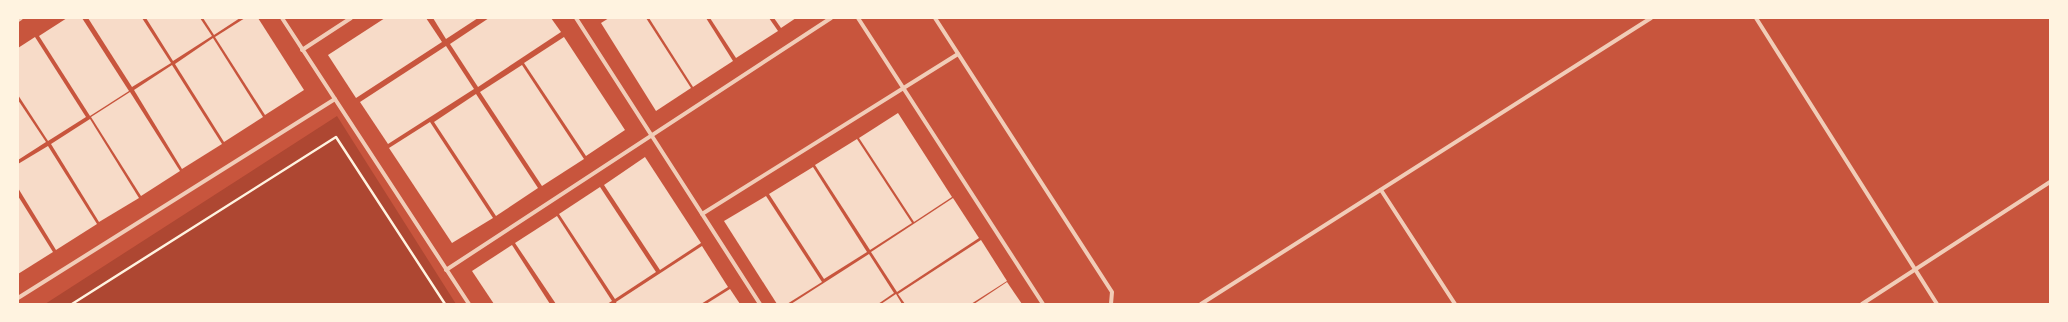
<svg xmlns="http://www.w3.org/2000/svg" width="2068" height="322" font-family="Quicksand,sans-serif">
	<style>
		.green { fill: #ae4732 }
		.building { fill: #f7dbc8 }
		.lines { fill: none; stroke-linecap: round; stroke-linejoin: round }
		.path { stroke: #fff3e0; stroke-width: 2.5 }
		.minor { stroke: #f1ccb7; stroke-width: 4 }
	</style>
	<rect width="100%" height="100%" fill="#c8553d"/>
	<polygon class="green" points="337,116 456,304 45,304"/>
	<g class="building">
		<polygon points="67,18 82,18 129,91 90,116 39,36"/>
		<polygon points="88,18 142,18 171,63 132,87"/>
		<polygon points="146,18 200,18 212,36 173,61"/>
		<polygon points="203,18 240,18 214,35"/>
		<polygon points="245,18 258,18 304,90 265,115 215,37"/>
		<polygon points="385,18 426,18 442,42 356,98 328,55"/>
		<polygon points="433,18 478,18 446,39"/>
		<polygon points="489,18 551,18 561,32 478,87 450,44"/>
		<polygon points="609,18 646,18 691,88 656,111 601,23"/>
		<polygon points="649,18 706,18 733,61 693,87"/>
		<polygon points="710,18 769,18 778,31 736,58"/>
		<polygon points="774,18 796,18 781,28"/>
		<polygon points="35,37 86,117 48,141 18,95 18,48"/>
		<polygon points="564,37 625,130 586,156 524,63"/>
		<polygon points="213,38 263,117 224,142 175,64"/>
		<polygon points="446,46 474,89 388,144 360,102"/>
		<polygon points="172,65 222,144 182,169 134,90"/>
		<polygon points="522,65 584,159 542,186 480,92"/>
		<polygon points="130,92 180,171 141,196 91,117"/>
		<polygon points="476,94 538,188 496,216 434,122"/>
		<polygon points="18,100 46,142 18,160"/>
		<polygon points="898,113 952,197 914,222 859,138"/>
		<polygon points="90,119 139,198 99,222 51,144"/>
		<polygon points="430,122 493,218 452,243 389,148"/>
		<polygon points="857,139 912,223 870,250 815,165"/>
		<polygon points="48,146 97,224 56,250 18,188 18,164"/>
		<polygon points="645,157 701,243 660,270 604,185"/>
		<polygon points="813,167 867,252 824,279 769,194"/>
		<polygon points="600,187 656,272 615,299 559,214"/>
		<polygon points="18,196 53,252 18,274"/>
		<polygon points="766,196 822,282 787,304 777,304 724,221"/>
		<polygon points="953,198 979,238 897,292 871,252"/>
		<polygon points="557,216 612,301 607,304 556,304 515,243"/>
		<polygon points="981,240 1007,281 971,304 905,304 898,294"/>
		<polygon points="512,245 550,304 494,304 472,271"/>
		<polygon points="702,246 728,287 701,304 617,304 616,302"/>
		<polygon points="869,254 894,293 878,304 791,304"/>
		<polygon points="1007,282 1022,304 974,304"/>
		<polygon points="730,289 740,304 706,304"/>
		<polygon points="896,294 902,304 881,304"/>
	</g>
	<g class="lines">
		<polyline class="path" points="72,304 336,137 445,304"/>
		<g class="minor">
			<polyline points="282,18 469,304"/>
			<polyline points="576,18 760,304"/>
			<polyline points="858,18 1043,304"/>
			<polyline points="935,18 1112,292 1111,304"/>
			<polyline points="1756,18 1937,304"/>
			<polyline points="18,20 21,18"/>
			<polyline points="302,50 351,18"/>
			<polyline points="1381,190 1455,304"/>
			<polyline points="702,214 958,54"/>
			<polyline points="446,270 831,18"/>
			<polyline points="18,298 335,99"/>
			<polyline points="1201,304 1651,18"/>
			<polyline points="1862,304 2050,182"/>
		</g>
	</g>
	<rect width="2068" height="322" fill="none" stroke="#fff3e0" stroke-width="38"/>
</svg>
